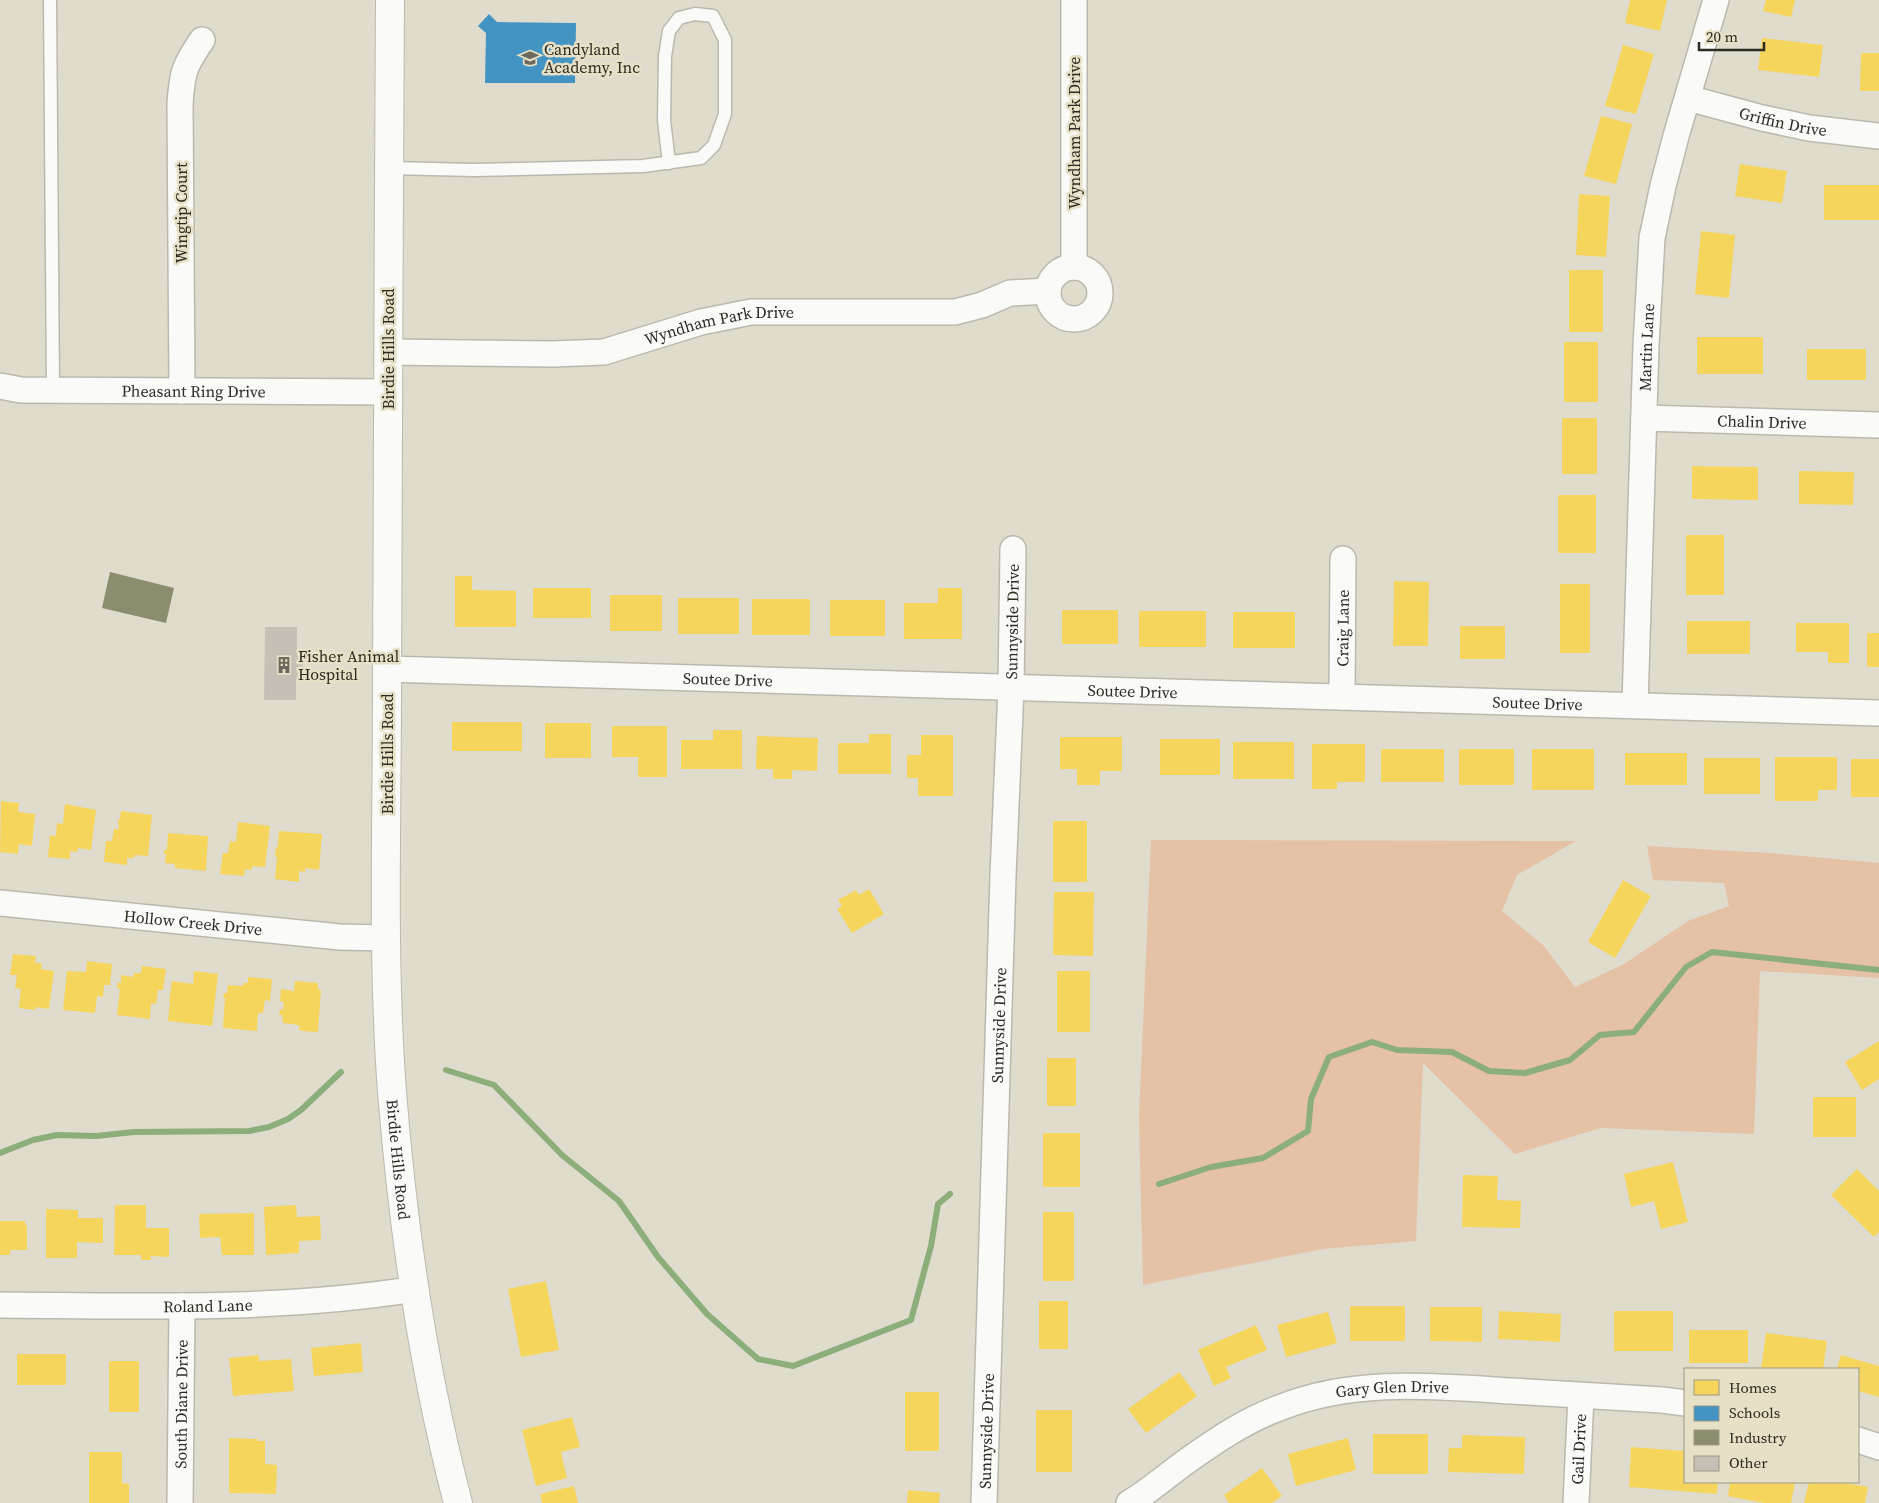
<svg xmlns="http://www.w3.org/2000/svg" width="1879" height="1503" font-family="'Source Serif 4',serif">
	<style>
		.green { fill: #e5c2a5 }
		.homes { fill: #f6d55c }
		.schools { fill: #4393c3 }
		.industry { fill: #8c8c6e }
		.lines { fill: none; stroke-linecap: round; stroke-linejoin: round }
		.stream { stroke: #8bae7b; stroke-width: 6 }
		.building { fill: #c5c0b6 }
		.service-casing { stroke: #bbb9ad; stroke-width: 15 }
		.minor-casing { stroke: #bbb9ad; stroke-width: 28 }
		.secondary-casing { stroke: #bbb9ad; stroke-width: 30 }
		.service { stroke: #fafaf8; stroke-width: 12 }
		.minor { stroke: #fafaf8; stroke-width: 25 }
		.secondary { stroke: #fafaf8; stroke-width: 28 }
		.labels { text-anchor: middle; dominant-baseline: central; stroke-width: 5; stroke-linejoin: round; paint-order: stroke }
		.poi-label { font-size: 16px; fill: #2e2c22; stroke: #e6e0c6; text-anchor: start }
		.street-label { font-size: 16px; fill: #2e2c22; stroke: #e6e0c6 }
	</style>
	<rect width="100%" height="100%" fill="#dfdccd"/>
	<polygon class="green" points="1151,840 1576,841 1517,875 1502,911 1543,945 1575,987 1624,964 1688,921 1729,906 1724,883 1653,880 1647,846 1769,853 1879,863 1879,978 1760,971 1754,1134 1601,1128 1515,1154 1423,1063 1416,1241 1323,1249 1143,1285 1139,1117"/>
	<g class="homes">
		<polygon points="1630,0 1667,0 1660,31 1625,23"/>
		<polygon points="1766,0 1795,0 1791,17 1763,11"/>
		<polygon points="1762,38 1823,45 1819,77 1758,70"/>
		<polygon points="1623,45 1654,54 1636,114 1605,106"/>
		<polygon points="1861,53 1879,53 1879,91 1860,91"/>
		<polygon points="1601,116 1632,124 1616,184 1584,176"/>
		<polygon points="1740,164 1787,171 1782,203 1735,196"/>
		<rect x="1824" y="185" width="55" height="35"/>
		<polygon points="1579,194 1610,196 1606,257 1576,255"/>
		<polygon points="1701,231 1735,235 1729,298 1695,294"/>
		<rect x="1569" y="270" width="34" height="62"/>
		<rect x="1697" y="337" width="66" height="37"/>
		<rect x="1564" y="342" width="34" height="60"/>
		<rect x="1807" y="349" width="59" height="31"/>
		<rect x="1562" y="418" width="35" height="56"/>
		<polygon points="1692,466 1758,467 1758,500 1692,499"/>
		<polygon points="1799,471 1854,472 1853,505 1799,504"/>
		<rect x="1558" y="495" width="38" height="58"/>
		<rect x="1686" y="535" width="38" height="60"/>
		<polygon points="455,576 472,576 472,590 516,591 516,627 455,627"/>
		<polygon points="1394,581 1429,582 1428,646 1393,646"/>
		<rect x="1560" y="584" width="30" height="69"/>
		<rect x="533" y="588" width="58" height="30"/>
		<polygon points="938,588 962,588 962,639 904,639 904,603 938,603"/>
		<rect x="610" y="595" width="52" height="36"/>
		<rect x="678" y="598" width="61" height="36"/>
		<rect x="752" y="599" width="58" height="36"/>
		<rect x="830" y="600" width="55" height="36"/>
		<rect x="1062" y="610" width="56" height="34"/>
		<rect x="1139" y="611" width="67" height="36"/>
		<rect x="1233" y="612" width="62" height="36"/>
		<rect x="1687" y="621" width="63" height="33"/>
		<polygon points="1796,623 1849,623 1849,663 1828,663 1828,652 1796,652"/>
		<rect x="1460" y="626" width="45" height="33"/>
		<rect x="1867" y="633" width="12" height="34"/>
		<rect x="452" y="722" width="70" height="29"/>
		<rect x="545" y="723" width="46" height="35"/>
		<polygon points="612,726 667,726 667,777 638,777 638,757 612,757"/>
		<polygon points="713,730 742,730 742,769 681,769 681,740 713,740"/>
		<polygon points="869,734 891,734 891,774 838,774 838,743 869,743"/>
		<polygon points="921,735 953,735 953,796 918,796 918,778 907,778 907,755 921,755"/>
		<polygon points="757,736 818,738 817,771 792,770 792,779 773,779 773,769 756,769"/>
		<polygon points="1060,737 1122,737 1122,771 1100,771 1100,785 1077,785 1077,769 1060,769"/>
		<rect x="1160" y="739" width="60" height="36"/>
		<rect x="1233" y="742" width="61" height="37"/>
		<polygon points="1312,744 1365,744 1365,782 1337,782 1337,789 1312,789"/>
		<rect x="1381" y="749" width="63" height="33"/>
		<rect x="1459" y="749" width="55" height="36"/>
		<rect x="1532" y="749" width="62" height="41"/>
		<rect x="1625" y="753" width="62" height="32"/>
		<polygon points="1775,757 1837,757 1837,790 1818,790 1818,801 1775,801"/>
		<rect x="1704" y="758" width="56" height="36"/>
		<rect x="1851" y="759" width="28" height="38"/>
		<polygon points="1,801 19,803 18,812 35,814 32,846 19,844 18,854 0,852"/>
		<polygon points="65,804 96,810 91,850 78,848 77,852 70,851 70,859 48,857 50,835 56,836 57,823 63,824"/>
		<polygon points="121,811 152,815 148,856 135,855 134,858 127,858 127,865 104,862 106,841 112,841 114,829 119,829 118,819 120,819"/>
		<rect x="1053" y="821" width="34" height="61"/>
		<polygon points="238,822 270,826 265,867 252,866 252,870 245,869 244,876 220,874 223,853 228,853 230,841 236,842"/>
		<polygon points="279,831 322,834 319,870 305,868 305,872 299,871 299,882 275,879 277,858 275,855 276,848 278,846"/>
		<polygon points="168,833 208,836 206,871 175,868 175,864 165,863 166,854 164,854 164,850 167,850"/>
		<polygon points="1623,880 1651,896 1615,958 1588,942"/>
		<polygon points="869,889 884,914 852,933 837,909 842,906 838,900 856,890 859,895"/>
		<polygon points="1054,892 1094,892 1093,956 1053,955"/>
		<polygon points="13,954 36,956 35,963 42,963 41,969 54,971 49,1009 36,1007 35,1010 19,1008 21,989 15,988 17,975 10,975"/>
		<polygon points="87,961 112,964 110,985 104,985 103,997 97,996 95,1013 63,1010 67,971 86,972"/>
		<polygon points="142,966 166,969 163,990 158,990 156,1004 151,1003 150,1019 117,1015 120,989 117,988 118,982 121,983 121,975 133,977 134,973 141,973"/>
		<polygon points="194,971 218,974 212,1026 168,1021 170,1002 169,1002 172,981 193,984"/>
		<rect x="1057" y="971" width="33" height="61"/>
		<polygon points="248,977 272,979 270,1001 265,1000 263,1013 258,1013 257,1031 223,1028 225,998 223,998 224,993 227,993 228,985 243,986 243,983 248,983"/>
		<polygon points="295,981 318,983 318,989 321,990 318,1032 302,1031 299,1030 299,1025 283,1023 282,1015 279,1015 280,1009 283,1010 284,1002 280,1001 281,989 294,991"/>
		<polygon points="1879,1041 1879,1079 1862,1090 1845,1062"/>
		<rect x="1047" y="1058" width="29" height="48"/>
		<rect x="1813" y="1097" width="43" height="40"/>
		<rect x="1043" y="1133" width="37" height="54"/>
		<polygon points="1673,1162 1688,1222 1661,1229 1654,1201 1631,1207 1624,1174"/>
		<polygon points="1857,1169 1879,1191 1879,1232 1874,1237 1831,1195"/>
		<polygon points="1463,1175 1498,1176 1497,1200 1521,1201 1520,1228 1462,1227"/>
		<polygon points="115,1205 146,1205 146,1228 169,1228 169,1257 151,1256 151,1260 141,1260 141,1255 114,1255"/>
		<polygon points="296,1205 297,1217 320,1216 321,1240 299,1241 299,1253 266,1255 264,1207"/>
		<polygon points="46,1209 78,1210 78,1218 103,1218 103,1243 77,1242 77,1258 46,1258"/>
		<rect x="1043" y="1212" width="31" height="69"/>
		<polygon points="254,1213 254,1255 222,1255 220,1237 200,1238 199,1214"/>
		<polygon points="0,1221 25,1221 25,1225 27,1225 27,1250 10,1250 10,1255 0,1255"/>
		<polygon points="546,1281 559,1350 521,1357 508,1289"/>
		<rect x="1039" y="1301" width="29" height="48"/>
		<rect x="1350" y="1306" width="55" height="35"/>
		<polygon points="1430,1307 1482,1307 1482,1342 1430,1341"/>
		<polygon points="1499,1311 1561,1314 1560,1342 1498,1339"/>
		<rect x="1614" y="1311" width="59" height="40"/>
		<polygon points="1328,1312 1337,1343 1286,1357 1277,1325"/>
		<polygon points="1256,1325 1267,1350 1226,1367 1231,1378 1214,1386 1198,1350"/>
		<rect x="1689" y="1330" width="59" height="33"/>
		<polygon points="1766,1333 1827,1341 1823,1369 1761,1369"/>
		<polygon points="361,1343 363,1372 314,1376 311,1348"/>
		<rect x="17" y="1354" width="49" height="31"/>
		<polygon points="259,1355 259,1361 291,1359 294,1391 233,1396 229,1358"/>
		<polygon points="1841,1355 1879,1366 1879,1397 1858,1391 1858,1369 1837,1369"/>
		<rect x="109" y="1361" width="30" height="51"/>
		<polygon points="1179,1372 1197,1396 1146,1433 1128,1409"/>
		<rect x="905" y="1392" width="34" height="59"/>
		<rect x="1036" y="1410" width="36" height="62"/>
		<polygon points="572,1417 580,1447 561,1452 567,1478 536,1486 522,1430"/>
		<rect x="1373" y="1434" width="55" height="40"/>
		<polygon points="1462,1435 1525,1437 1524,1474 1448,1472 1449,1448 1462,1448"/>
		<polygon points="229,1438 258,1439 258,1441 265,1441 265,1464 277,1465 276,1494 229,1493"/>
		<polygon points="1348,1438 1356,1470 1296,1486 1288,1454"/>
		<polygon points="1631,1447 1685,1451 1685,1482 1718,1482 1717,1494 1629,1487"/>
		<polygon points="89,1452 122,1452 122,1483 129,1484 129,1503 89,1503"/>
		<polygon points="1262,1468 1282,1496 1272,1503 1229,1503 1224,1495"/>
		<polygon points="1730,1482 1795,1482 1791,1503 1764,1503 1728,1496"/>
		<polygon points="1809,1482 1839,1482 1868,1487 1865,1503 1804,1503"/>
		<polygon points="574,1486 578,1503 542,1503 540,1494"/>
		<polygon points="908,1490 940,1493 939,1503 907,1503"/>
	</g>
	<polygon class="schools" points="489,14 497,22 576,23 575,83 485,83 486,33 478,26"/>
	<polygon class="industry" points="110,572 174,588 166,623 102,608"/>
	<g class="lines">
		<g class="stream">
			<polyline points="446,1070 494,1085 562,1155 619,1201 658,1257 707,1314 758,1359 793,1366 911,1320 931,1246 938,1204 950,1194"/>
			<polyline points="0,1153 33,1140 57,1135 96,1136 134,1132 249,1131 269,1127 288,1119 301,1110 341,1072"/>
			<polyline points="1159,1184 1211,1167 1263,1158 1308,1131 1311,1099 1329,1057 1372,1042 1397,1050 1452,1052 1489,1071 1525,1073 1570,1060 1600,1035 1634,1032 1686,967 1712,952 1879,970"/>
		</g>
	</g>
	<polygon class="building" points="265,627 297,627 297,656 303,656 303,680 296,680 296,700 264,700"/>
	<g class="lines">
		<g class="service-casing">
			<g id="service">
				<polyline points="50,0 53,390"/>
				<polyline points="389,168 474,170 643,166 701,158 714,145 725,114 725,40 713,16 695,14 679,18 669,31 665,56 664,120 669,163"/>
			</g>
		</g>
		<g class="minor-casing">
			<g id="minor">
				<polyline points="1074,0 1074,267"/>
				<path id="s1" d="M1688,98L1762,118L1809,128L1879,136"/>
				<circle cx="1074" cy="293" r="26"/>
				<path id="s2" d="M388,352L553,354L604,352L701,322L751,312H955L982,305L1010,293L1048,291"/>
				<path id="s3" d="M0,386L21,390L388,392"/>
				<path d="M182,391L180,104C182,73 184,66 202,40"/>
				<path id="s4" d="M1644,418L1879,425"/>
				<path id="s5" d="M387,669L1879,713"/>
				<path id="s6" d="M1342,697L1343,559"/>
				<path id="s7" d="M1635,705L1646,345L1652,238L1663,186L1676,136L1716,0"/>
				<path id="s8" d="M0,903L340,937L387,938"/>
				<path id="s9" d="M0,1305C138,1306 278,1311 415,1289"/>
				<polyline points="1858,1440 1879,1447"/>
				<path id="s10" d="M180,1503L182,1306"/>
				<path id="s11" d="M984,1503L1003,876L1011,688L1013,549"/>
				<path id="s12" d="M1129,1503C1150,1491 1167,1475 1187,1461C1215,1441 1246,1420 1279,1408C1353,1378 1433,1386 1511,1391C1561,1394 1612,1397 1662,1400L1685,1403"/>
				<path id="s13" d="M1576,1503L1581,1396"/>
			</g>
		</g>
		<g class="secondary-casing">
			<g id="secondary">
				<path id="s14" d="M390,0C389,230 387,460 387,690C387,824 382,958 392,1092C403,1230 423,1369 458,1503"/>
			</g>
		</g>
		<use href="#service" class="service"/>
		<use href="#minor" class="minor"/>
		<use href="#secondary" class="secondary"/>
	</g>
	<defs>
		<g id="school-bare" transform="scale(1.35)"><path d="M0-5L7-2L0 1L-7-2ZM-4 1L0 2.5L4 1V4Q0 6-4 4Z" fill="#6c6a5e" stroke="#e6e0c6" stroke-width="2.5" paint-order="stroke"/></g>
		<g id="building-bare" transform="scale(1.35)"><path d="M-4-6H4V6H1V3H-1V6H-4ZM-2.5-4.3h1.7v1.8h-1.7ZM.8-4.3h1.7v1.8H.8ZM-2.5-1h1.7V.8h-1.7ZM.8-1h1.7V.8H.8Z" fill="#6c6a5e" stroke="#e6e0c6" stroke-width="2.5" paint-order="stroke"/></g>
	</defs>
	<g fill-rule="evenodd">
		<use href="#school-bare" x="530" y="58"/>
		<use href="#building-bare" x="284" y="665"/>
	</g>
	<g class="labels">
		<g class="poi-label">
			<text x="544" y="49">Candyland<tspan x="544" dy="18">Academy, Inc</tspan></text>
			<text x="298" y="656">Fisher Animal<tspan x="298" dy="18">Hospital</tspan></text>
		</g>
		<g class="street-label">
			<text stroke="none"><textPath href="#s1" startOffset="98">Griffin Drive</textPath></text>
			<text transform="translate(1074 133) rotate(-90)">Wyndham Park Drive</text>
			<text transform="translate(181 213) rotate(-90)">Wingtip Court</text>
			<text stroke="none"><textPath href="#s2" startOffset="335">Wyndham Park Drive</textPath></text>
			<text stroke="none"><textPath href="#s7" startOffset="358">Martin Lane</textPath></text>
			<text transform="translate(388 349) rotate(-90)">Birdie Hills Road</text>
			<text stroke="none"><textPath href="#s3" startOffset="194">Pheasant Ring Drive</textPath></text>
			<text stroke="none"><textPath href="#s4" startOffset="118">Chalin Drive</textPath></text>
			<text stroke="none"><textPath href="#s11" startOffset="882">Sunnyside Drive</textPath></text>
			<text stroke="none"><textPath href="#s6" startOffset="69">Craig Lane</textPath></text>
			<text stroke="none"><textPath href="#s5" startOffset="341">Soutee Drive</textPath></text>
			<text stroke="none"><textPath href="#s5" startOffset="746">Soutee Drive</textPath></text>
			<text stroke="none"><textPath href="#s5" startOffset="1151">Soutee Drive</textPath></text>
			<text transform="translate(387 754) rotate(-90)">Birdie Hills Road</text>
			<text stroke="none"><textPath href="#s8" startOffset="194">Hollow Creek Drive</textPath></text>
			<text stroke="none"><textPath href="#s11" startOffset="478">Sunnyside Drive</textPath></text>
			<text stroke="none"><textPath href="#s14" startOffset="1160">Birdie Hills Road</textPath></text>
			<text stroke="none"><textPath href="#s9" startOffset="208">Roland Lane</textPath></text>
			<text stroke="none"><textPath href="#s12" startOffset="294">Gary Glen Drive</textPath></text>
			<text stroke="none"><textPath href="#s10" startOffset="99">South Diane Drive</textPath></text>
			<text stroke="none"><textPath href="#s11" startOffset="72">Sunnyside Drive</textPath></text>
			<text stroke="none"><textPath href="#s13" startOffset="54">Gail Drive</textPath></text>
		</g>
	</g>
	<rect x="1684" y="1368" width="175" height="115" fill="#e6e0c6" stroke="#9c9884"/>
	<rect x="1694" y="1380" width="25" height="15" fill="#f6d55c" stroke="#9c9884"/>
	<text x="1729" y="1393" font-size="15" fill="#2e2c22">Homes</text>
	<rect x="1694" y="1406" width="25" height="15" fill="#4393c3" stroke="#9c9884"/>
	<text x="1729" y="1418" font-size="15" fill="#2e2c22">Schools</text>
	<rect x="1694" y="1430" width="25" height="15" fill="#8c8c6e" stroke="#9c9884"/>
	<text x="1729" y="1443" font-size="15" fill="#2e2c22">Industry</text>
	<rect x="1694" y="1456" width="25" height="15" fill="#c5c0b6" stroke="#9c9884"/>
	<text x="1729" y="1468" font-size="15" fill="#2e2c22">Other</text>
	<path d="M1699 42v8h65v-8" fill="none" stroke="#2e2c22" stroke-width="2.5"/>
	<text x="1706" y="42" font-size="15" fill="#2e2c22" stroke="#e6e0c6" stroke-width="4" paint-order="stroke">20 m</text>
</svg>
